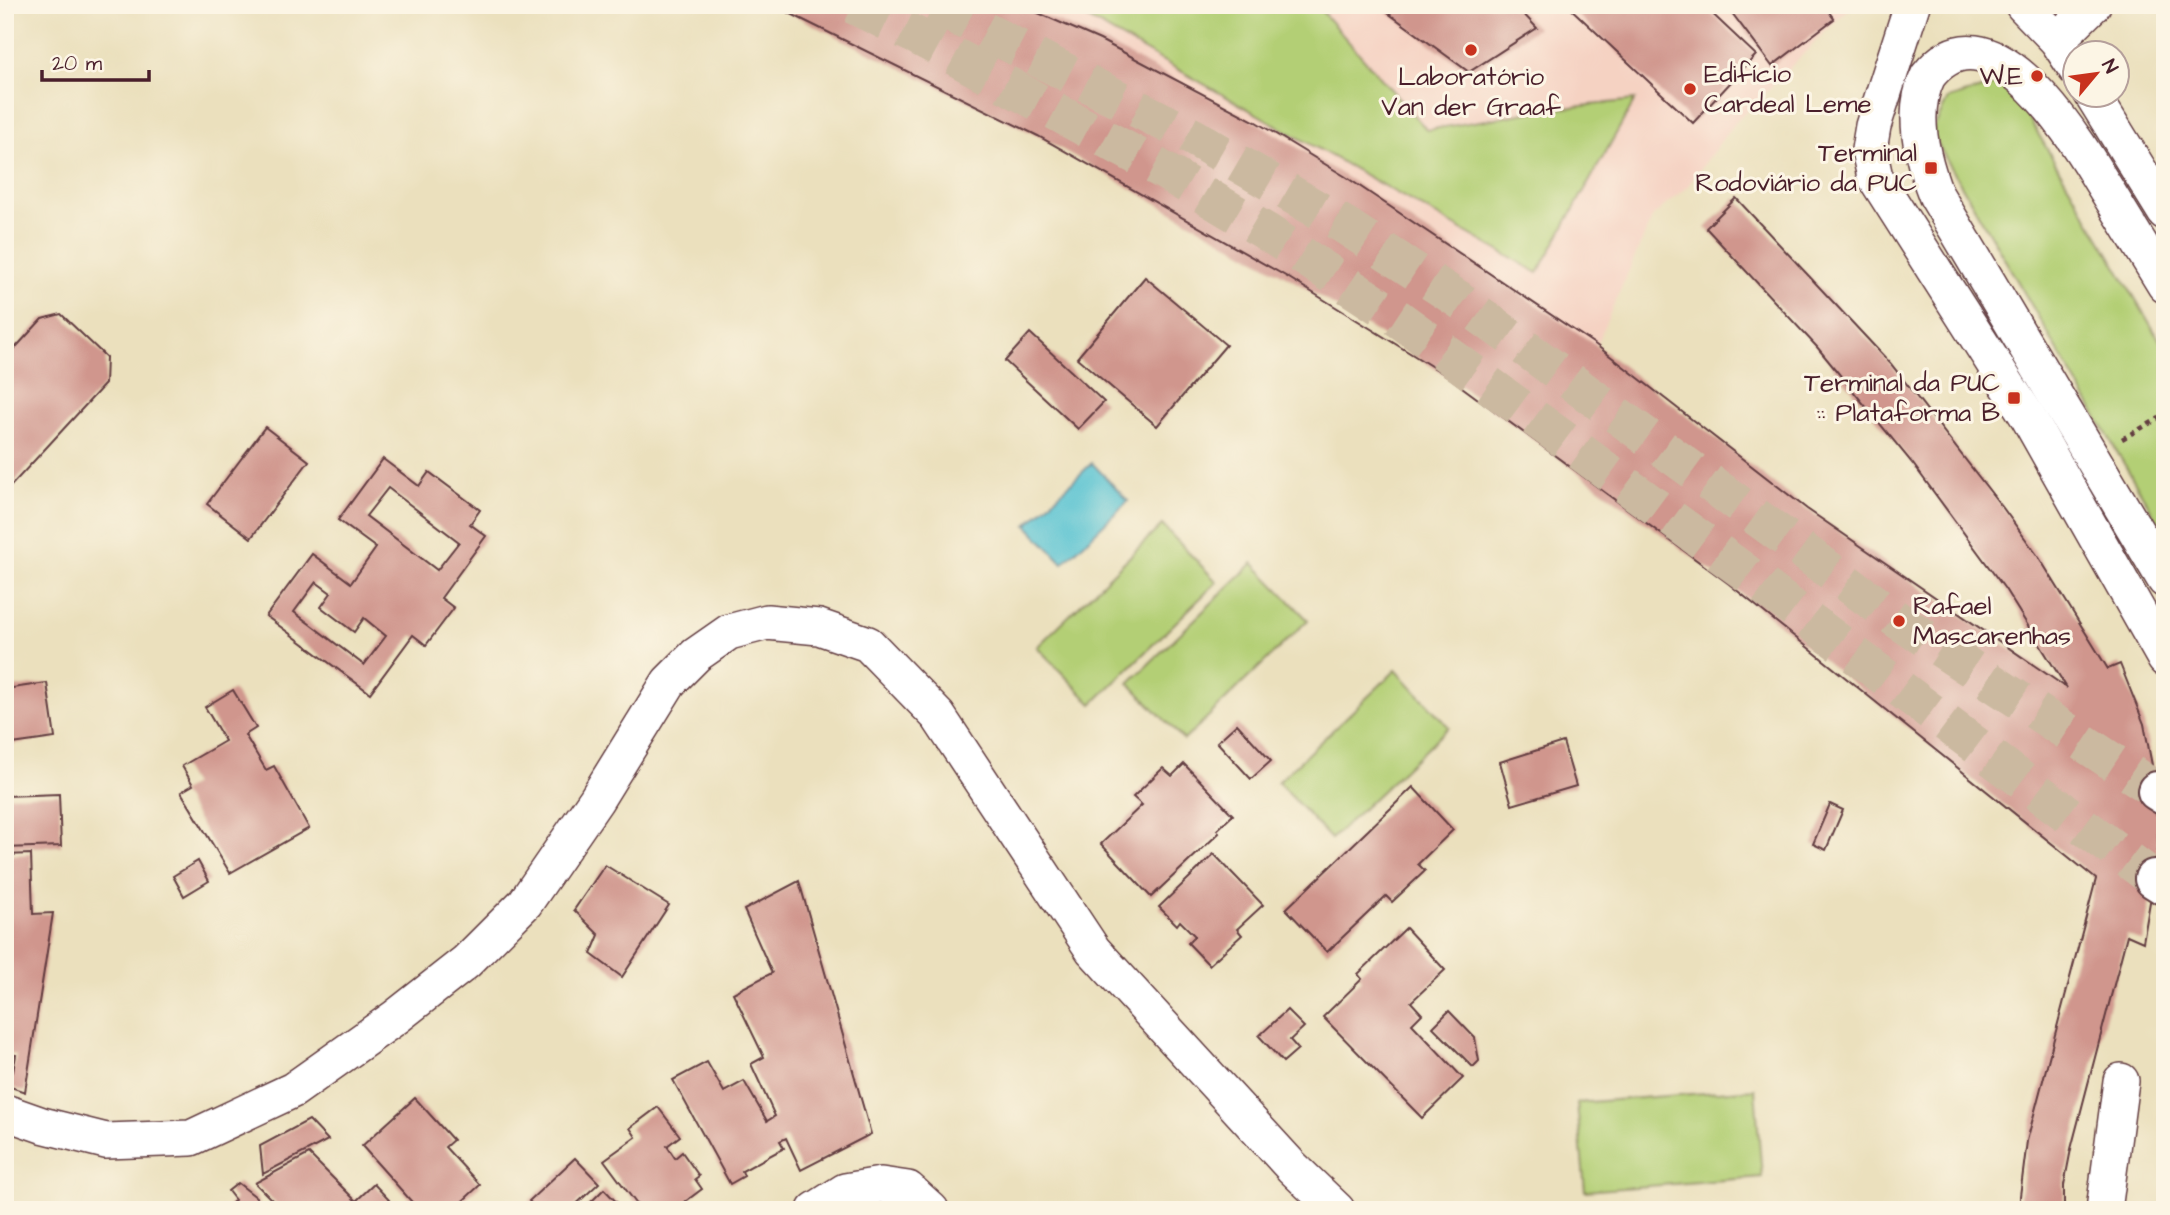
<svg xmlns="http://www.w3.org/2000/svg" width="2170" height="1215" font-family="'Architects Daughter',sans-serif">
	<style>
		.built { fill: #f5d2c2 }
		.green { fill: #b3cf75; stroke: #7e7750; stroke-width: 2 }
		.water { fill: #56c2d1; stroke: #50707e; stroke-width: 2 }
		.building { fill: #d0968d; fill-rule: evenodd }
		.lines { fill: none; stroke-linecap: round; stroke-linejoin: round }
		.highway-tunnel { stroke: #cbb9a0; stroke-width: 38; stroke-dasharray: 38 19; stroke-linecap: butt }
		.minor-casing { stroke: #623c41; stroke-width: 38 }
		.highway-casing { stroke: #623c41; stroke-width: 42 }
		.path { stroke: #623c41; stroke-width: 4.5; stroke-dasharray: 5 5; stroke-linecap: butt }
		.minor { stroke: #fff; stroke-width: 35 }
		.highway { stroke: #fff; stroke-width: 38 }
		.poi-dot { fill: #c8321e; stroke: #fcf5e5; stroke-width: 2.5 }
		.labels { text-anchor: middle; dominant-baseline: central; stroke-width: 6; stroke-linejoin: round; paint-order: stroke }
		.poi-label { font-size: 26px; fill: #4a1f2b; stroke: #fcf5e5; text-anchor: end }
	</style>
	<rect width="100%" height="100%" fill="#fcf5e5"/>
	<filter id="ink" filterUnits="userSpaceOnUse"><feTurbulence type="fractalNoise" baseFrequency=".0143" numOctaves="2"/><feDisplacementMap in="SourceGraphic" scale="14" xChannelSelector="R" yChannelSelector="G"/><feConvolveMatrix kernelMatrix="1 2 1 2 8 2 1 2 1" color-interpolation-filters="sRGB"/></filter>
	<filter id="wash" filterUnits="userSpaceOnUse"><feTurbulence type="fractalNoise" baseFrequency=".00686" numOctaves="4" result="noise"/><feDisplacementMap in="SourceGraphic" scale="28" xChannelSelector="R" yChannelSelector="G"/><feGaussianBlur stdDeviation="1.57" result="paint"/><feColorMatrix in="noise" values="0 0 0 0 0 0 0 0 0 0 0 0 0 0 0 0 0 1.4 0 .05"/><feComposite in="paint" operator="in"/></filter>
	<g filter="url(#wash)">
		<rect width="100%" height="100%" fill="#ebe0bd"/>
		<polygon class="built" points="1020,5 1852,5 1732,126 1688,186 1653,216 1596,345 1346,177 1256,122"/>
		<g class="green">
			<polygon points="1064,5 1316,5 1427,130 1538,111 1635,100 1538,273"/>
			<polygon points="2007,81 2165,349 2165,534 1931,133 1948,99"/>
			<polygon points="1162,525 1217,582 1092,704 1037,647"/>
			<polygon points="1253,563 1308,620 1184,740 1129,683"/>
			<polygon points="1396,670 1449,727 1331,839 1278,782"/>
			<polygon points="1755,1089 1762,1177 1585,1191 1577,1103"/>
		</g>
		<polygon class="water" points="1092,463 1128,501 1063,563 1027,525"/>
		<g id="blocks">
			<g class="building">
				<polygon points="773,5 1020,5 1100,40 1256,122 1346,177 1596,345 1807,509 2067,688 2005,589 1913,464 1817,347 1706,228 1736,198 1891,364 2003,508 2040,559 2108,669 2120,664 2144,724 2157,791 2158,847 2154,879 2143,942 2127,935 2071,1149 2064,1185 2064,1210 2020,1210 2020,1196 2027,1141 2096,879 1729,584 1447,376 1289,278 1038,136"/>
				<polygon points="1377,5 1515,5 1537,28 1469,72"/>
				<polygon points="1567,5 1703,5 1756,55 1693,123"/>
				<polygon points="1726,5 1824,5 1834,19 1772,66"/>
				<polygon points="1145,277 1226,345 1157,426 1077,358"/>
				<polygon points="61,314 106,357 105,384 9,488 5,488 5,359 42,319"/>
				<polygon points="1030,333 1104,402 1078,429 1005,361"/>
				<polygon points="265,427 309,461 251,538 207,504"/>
				<path d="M383,459L419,486L429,472L480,510L470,524L486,536L441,598L454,608L426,645L413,635L370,693L266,616L312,554L351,583L376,548L338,520ZM388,488L459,542L437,570L366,516ZM316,582L331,593L321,607L354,632L364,618L386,636L364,665L294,612Z"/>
				<polygon points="47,683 55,738 5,745 5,689"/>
				<polygon points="233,690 256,728 245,735 266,770 274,766 309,828 230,873 181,792 193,785 182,766 225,741 205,707"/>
				<polygon points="1237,724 1271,761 1251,779 1217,742"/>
				<polygon points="1563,742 1576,786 1512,805 1500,762"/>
				<polygon points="1184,764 1233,815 1217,830 1219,833 1151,897 1101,844 1142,805 1133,797 1163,768 1172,776"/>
				<polygon points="1413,787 1453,830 1418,864 1425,871 1392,902 1386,896 1327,952 1286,909"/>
				<polygon points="59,794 61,846 5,848 5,796"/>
				<polygon points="1830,804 1843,810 1826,850 1813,844"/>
				<polygon points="31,854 33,914 53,913 25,1092 5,1085 5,1070 13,1072 16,1055 5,1053 5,855"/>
				<polygon points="1214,854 1263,905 1237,929 1242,935 1209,965 1188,943 1195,936 1180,921 1177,925 1159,907"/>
				<polygon points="198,861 209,881 184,896 173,876"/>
				<polygon points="605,865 669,905 622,977 591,954 599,935 574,910"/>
				<polygon points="799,881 871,1134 801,1170 786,1138 780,1141 784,1148 742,1171 744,1176 730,1184 673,1080 707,1062 724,1092 744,1081 767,1121 775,1116 751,1064 764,1057 733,993 772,973 744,910"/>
				<polygon points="1406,928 1445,970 1411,1002 1422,1014 1412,1024 1463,1078 1422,1118 1323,1017 1362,979 1358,974"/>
				<polygon points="1287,1010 1304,1027 1290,1040 1298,1049 1283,1062 1259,1036"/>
				<polygon points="1449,1011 1475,1038 1479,1061 1473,1067 1433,1027"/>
				<polygon points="415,1098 453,1140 445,1147 480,1185 453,1210 419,1210 362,1146"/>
				<polygon points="658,1107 680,1136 667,1146 675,1158 682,1152 699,1176 695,1179 702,1189 674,1210 641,1210 604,1160 636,1137 630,1128"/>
				<polygon points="309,1120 328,1140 263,1174 260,1146"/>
				<polygon points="309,1154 356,1201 374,1184 389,1200 379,1210 282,1210 255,1183"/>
				<polygon points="575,1158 599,1183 570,1210 537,1210 529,1201"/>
				<polygon points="238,1183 256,1197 261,1210 225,1210 235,1200 228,1191"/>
				<polygon points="604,1189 624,1210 583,1210"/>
			</g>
		</g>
	</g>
	<g filter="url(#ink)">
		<use href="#blocks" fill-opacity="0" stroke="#623c41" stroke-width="2"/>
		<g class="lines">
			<g class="highway-tunnel">
				<polyline points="853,5 919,37 1159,168 1265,231 1399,319 1742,570 2154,879"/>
				<polyline points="934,5 1193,137 1344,225 1458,299 1899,621 2157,791"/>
			</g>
			<g class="minor-casing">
				<g id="minor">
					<polyline points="1912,5 1873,126 1869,150 1875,177 2028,417 2165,659"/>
					<polyline points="2023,5 2057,40 2076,69"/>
					<polyline points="2057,40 2093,5"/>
					<polyline points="2092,94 2165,212"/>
					<path d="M2165,285C2142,248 2120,212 2098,176C2069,128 1986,0 1928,76C1910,112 1922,159 1936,195L2165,580"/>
					<polyline points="5,1112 42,1125 106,1141 191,1138 293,1090 396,1017 466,962 525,903 596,800 669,682 696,655 729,632 767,622 819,627 868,644 938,716 1093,950 1292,1167 1337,1210"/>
					<polyline points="815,1210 845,1191 881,1185 908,1189 931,1210"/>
					<polyline points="2104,1210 2121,1081"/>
				</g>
			</g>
			<g class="highway-casing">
				<g id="highway">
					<polyline points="2157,791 2165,796"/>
					<polyline points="2154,879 2165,886"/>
				</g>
			</g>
			<polyline class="path" points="2122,439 2165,415"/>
			<use href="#minor" class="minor"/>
			<use href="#highway" class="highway"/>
		</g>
	</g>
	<g class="poi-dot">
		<circle cx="1471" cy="50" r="7"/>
		<circle cx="2037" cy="76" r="7"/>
		<circle cx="1690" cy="89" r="7"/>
		<rect x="1924" y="161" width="14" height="14" rx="3.5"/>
		<rect x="2007" y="391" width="14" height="14" rx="3.5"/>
		<circle cx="1899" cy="621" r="7"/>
	</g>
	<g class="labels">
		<g class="poi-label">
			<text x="1704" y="74" text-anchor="start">Edifício<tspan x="1704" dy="30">Cardeal Leme</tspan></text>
			<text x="2023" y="76">W.E</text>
			<text x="1471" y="77" text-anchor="middle">Laboratório<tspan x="1471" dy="30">Van der Graaf</tspan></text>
			<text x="1917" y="153">Terminal<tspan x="1917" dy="30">Rodoviário da PUC</tspan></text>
			<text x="2000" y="383">Terminal da PUC<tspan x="2000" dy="30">:: Plataforma B</tspan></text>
			<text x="1913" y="606" text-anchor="start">Rafael<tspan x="1913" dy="30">Mascarenhas</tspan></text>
		</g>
	</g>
	<rect width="2170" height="1215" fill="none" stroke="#fcf5e5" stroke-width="28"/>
	<g transform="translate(2096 74) rotate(61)"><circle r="33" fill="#fcf5e5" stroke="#b59f9b" stroke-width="2"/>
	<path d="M0-5L12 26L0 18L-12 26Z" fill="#c8321e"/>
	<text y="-10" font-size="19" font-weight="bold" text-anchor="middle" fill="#4a1f2b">N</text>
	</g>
	<path d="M42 70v10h107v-10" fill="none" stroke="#4a1f2b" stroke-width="3.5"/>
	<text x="52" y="70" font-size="21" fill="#4a1f2b" stroke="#fcf5e5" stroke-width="5" paint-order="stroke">20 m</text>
</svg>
